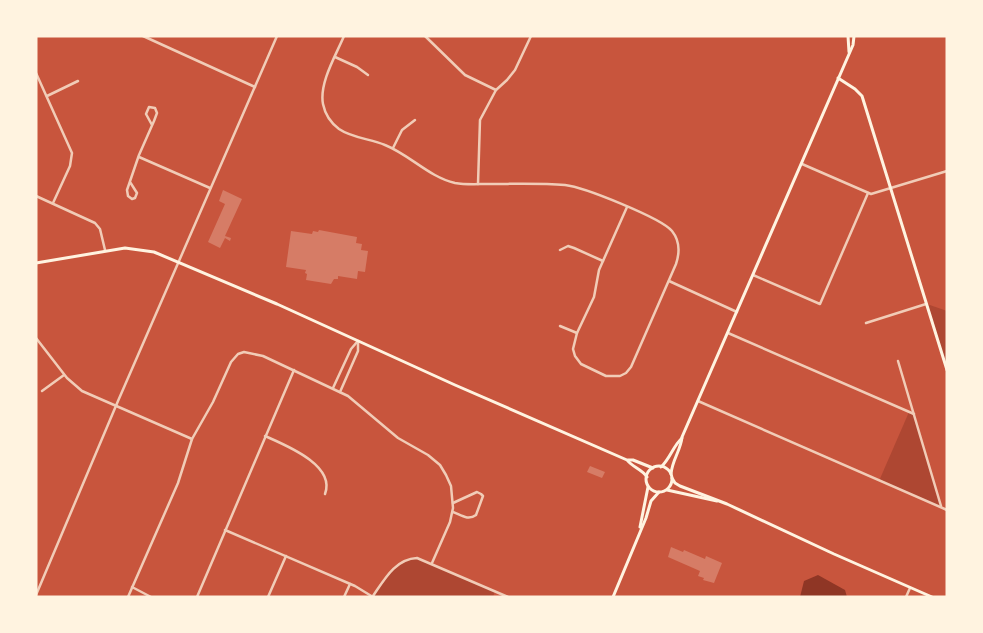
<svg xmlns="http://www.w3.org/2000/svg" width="983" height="633" font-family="'Open Sans',sans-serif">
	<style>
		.green { fill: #ae4732 }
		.water { fill: #8f3625 }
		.building { fill: #d67c66 }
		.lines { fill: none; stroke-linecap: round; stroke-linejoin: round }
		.minor { stroke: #f1ccb7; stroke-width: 2.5 }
		.secondary { stroke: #fff3e0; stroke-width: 3 }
	</style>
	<rect width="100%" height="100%" fill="#c8553d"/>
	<g class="green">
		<polygon points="927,304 947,311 947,370"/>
		<polygon points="909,412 914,414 941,507 879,481"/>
		<polygon points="417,558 495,591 493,597 373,597 395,567 405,560"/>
	</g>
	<polygon class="water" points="818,575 845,590 847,597 800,597 804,581"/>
	<g class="building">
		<polygon points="223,190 242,199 225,236 231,238 230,241 225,238 220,248 208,242 225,204 219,201"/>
		<polygon points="319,230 357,237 356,243 362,244 361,250 368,251 365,272 358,271 357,279 338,276 338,279 334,279 331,284 306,280 307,274 305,273 306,270 286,267 291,231 312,234 313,231 318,232"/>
		<polygon points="590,466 605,472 602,478 587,472"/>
		<polygon points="671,547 683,552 684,550 705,559 706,556 722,563 714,583 703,580 704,578 698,576 700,571 668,557"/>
	</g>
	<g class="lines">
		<g class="minor">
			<polyline points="143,36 255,87"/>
			<path d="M344,36C336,55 319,83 323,104C325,114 331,123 339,129C352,138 371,139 385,145C410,155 429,177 455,183C466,185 478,184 489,184C514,184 540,183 565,185C584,187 661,218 672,231C680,241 680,252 676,264L631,367L626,373L620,376H606L581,364L575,356L573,349L577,333L594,297L599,270L627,207"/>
			<polyline points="425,36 465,75 496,90"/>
			<polyline points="335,57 357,67 368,75"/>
			<polyline points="36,73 72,153 70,166 53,203"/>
			<polyline points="47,96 78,81"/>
			<polyline points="393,148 402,130 415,120"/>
			<polyline points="139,157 210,188"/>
			<polyline points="802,164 871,194 947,171"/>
			<polyline points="130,182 137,193 135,198 132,199 128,196 127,190 139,155 154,121 157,113 155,108 149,107 146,114 152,125"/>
			<polyline points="478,184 480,120 496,90 507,80 515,70 531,36"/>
			<polyline points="36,196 95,223 100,229 105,250"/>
			<polyline points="560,250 568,246 574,248 603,261"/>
			<polyline points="753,275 820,304 868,193"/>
			<polyline points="669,281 737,312"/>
			<polyline points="866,323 926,304"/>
			<polyline points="560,326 577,333"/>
			<polyline points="728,333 914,414"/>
			<polyline points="36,338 67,378 82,391 192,439"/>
			<polyline points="898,361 941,506"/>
			<polyline points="333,388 351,349 357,342"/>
			<polyline points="42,391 64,375"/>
			<polyline points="340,392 358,351 358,341"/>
			<polyline points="698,401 947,510"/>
			<path d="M265,436C285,445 336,465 325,494"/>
			<path d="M453,512C461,515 468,521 476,515L483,496L481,494L477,492L453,503"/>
			<polyline points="225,530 355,586 373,597"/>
			<polyline points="132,587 151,597"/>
			<polyline points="36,595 118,401 277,36"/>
			<path d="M373,596C384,580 395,559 417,558L508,597"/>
			<polyline points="128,597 178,483 192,439 213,402 231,362 238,354 244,352 263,356 348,396 398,438 428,455 440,465 446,475 451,486 453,508 450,522 432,563"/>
			<polyline points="197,597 294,370"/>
			<polyline points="268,597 286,556"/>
			<polyline points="344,597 350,584"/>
			<polyline points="906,597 910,588"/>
		</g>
		<g class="secondary">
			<polyline points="848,36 849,52"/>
			<polyline points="838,78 855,89 862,96 947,370"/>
			<path d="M36,263L125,248L154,252L277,304L455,385L627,460C632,467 642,469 647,477"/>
			<polyline points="628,460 633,460 653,468"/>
			<circle cx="659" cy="479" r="13"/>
			<path d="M661,467C670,459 673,446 682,438"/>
			<path d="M671,474C672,460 681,450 682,437L853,45L854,36"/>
			<polyline points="672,478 675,483 680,486 727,504 834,554 932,597"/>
			<polyline points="667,490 717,501"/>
			<polyline points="640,527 648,487"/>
			<polyline points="613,597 646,518 651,501 659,492"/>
		</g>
	</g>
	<rect width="983" height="633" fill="none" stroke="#fff3e0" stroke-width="75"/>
</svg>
